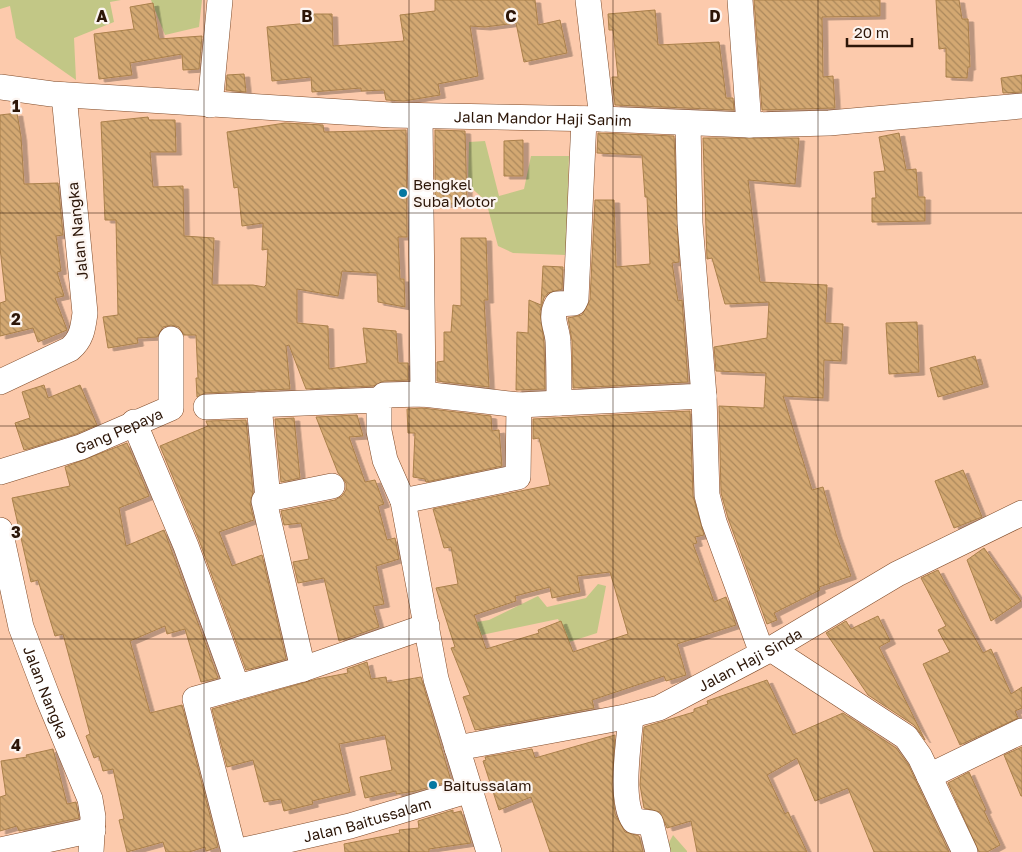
<svg xmlns="http://www.w3.org/2000/svg" width="1022" height="852" font-family="'Golos Text',sans-serif">
	<style>
		.grass { fill: #c2c786 }
		.building { fill: url(#building-back-hatch); stroke: #aa804b; fill-rule: evenodd; filter: url(#shadow) }
		.lines { fill: none; stroke-linecap: round; stroke-linejoin: round }
		.minor-casing { stroke: #7f4a28; stroke-width: 26 }
		.minor { stroke: #fff; stroke-width: 25 }
		.grid { fill: none; stroke: #2c1608; stroke-width: 1; stroke-opacity: 0.55 }
		.poi-dot { fill: #0377a1; stroke: #fcf5f1; stroke-width: 2 }
		.labels { text-anchor: middle; dominant-baseline: central; stroke-width: 4.5; stroke-linejoin: round; paint-order: stroke }
		.street-label { font-size: 15px; fill: #2c1608; stroke: #fcf5f1 }
		.poi-label { font-size: 15px; fill: #2c1608; stroke: #fcf5f1; text-anchor: start }
		.grid-label { font-size: 16px; text-anchor: middle; font-weight: bold; fill: #2c1608; stroke: #fcf5f1; stroke-width: 4.5; stroke-linejoin: round; paint-order: stroke }
	</style>
	<defs>
		<pattern id="building-back-hatch" width="6" height="6" patternUnits="userSpaceOnUse" patternTransform="scale(1.25)"><rect width="6" height="6" fill="#d3a872"/><path d="M-1 5l2 2M0 0l6 6M5-1l2 2" fill="none" stroke="#ab885c"/></pattern>
		<filter id="shadow"><feDropShadow dx="5.5" dy="3" stdDeviation="0" flood-color="#0004"/></filter>
	</defs>
	<rect width="100%" height="100%" fill="#fccaac"/>
	<g class="grass">
		<polygon points="0,0 121,0 110,2 114,22 74,38 76,80 16,38 10,6 0,9"/>
		<polygon points="151,0 202,0 199,27 165,35"/>
		<polygon points="485,141 499,196 524,189 531,156 569,156 566,255 513,253 498,246 486,201 468,185 469,142"/>
		<polygon points="598,584 606,586 597,633 569,642 558,619 453,641 448,627 489,620 538,596 547,607 586,598"/>
		<polygon points="673,835 687,851 687,852 664,852"/>
	</g>
	<g class="building">
		<polygon points="435,0 535,0 538,25 560,20 567,53 524,62 516,23 485,27 470,26 478,76 438,84 440,95 404,101 386,100 384,90 361,91 361,88 312,92 311,77 272,81 267,27 309,23 309,14 332,14 333,46 404,41 400,15 435,11"/>
		<polygon points="754,0 880,0 880,16 822,17 823,77 833,76 835,108 762,110"/>
		<polygon points="936,0 959,0 962,19 968,19 970,67 968,67 967,78 946,77 946,48 939,49"/>
		<polygon points="153,3 159,39 202,36 199,69 183,70 182,54 130,63 132,75 99,79 94,34 134,29 130,7"/>
		<polygon points="655,10 658,45 719,42 726,98 733,98 734,110 615,105 612,77 618,77 613,30 609,30 608,14"/>
		<polygon points="244,74 246,92 226,90 227,75"/>
		<polygon points="1022,75 1022,92 1003,93 1001,78"/>
		<polygon points="17,113 21,137 24,184 58,183 63,235 56,236 61,271 57,272 64,296 55,298 67,330 38,342 33,328 0,336 0,303 6,301 0,248 0,115"/>
		<polygon points="148,117 149,120 175,120 176,152 150,152 153,187 183,186 184,236 214,238 212,285 253,285 264,287 266,285 268,249 262,250 263,223 242,226 238,187 234,188 227,132 285,123 323,125 324,132 406,130 407,237 398,237 400,279 404,279 405,307 378,302 377,273 342,271 338,296 297,289 297,323 328,326 329,369 367,363 363,328 396,331 398,363 408,363 408,380 384,381 373,386 306,389 289,345 286,346 290,389 205,393 197,397 196,378 198,378 196,335 184,335 179,327 171,325 163,327 157,337 137,338 138,343 108,348 103,317 118,315 116,220 105,220 101,122"/>
		<polygon points="435,130 465,131 467,203 435,205"/>
		<polygon points="598,133 674,136 679,262 672,263 678,301 682,300 688,382 573,388 572,341 568,318 582,315 590,300 595,200 614,200 616,267 650,264 647,197 645,197 642,155 597,153"/>
		<polygon points="899,133 906,170 916,169 918,197 925,197 925,221 872,222 872,198 876,198 874,172 885,171 879,137"/>
		<polygon points="703,138 799,138 795,184 748,180 760,282 827,285 825,323 843,324 841,361 824,360 823,398 783,396 812,490 823,487 836,534 851,576 819,587 820,590 774,613 777,620 767,624 728,518 721,493 719,406 764,408 766,373 716,371 714,347 767,338 769,302 725,304 712,258 707,259"/>
		<polygon points="523,140 523,176 504,176 504,141"/>
		<polygon points="461,238 486,238 488,300 484,300 489,387 437,381 437,362 444,361 444,332 451,332 453,305 461,306"/>
		<polygon points="543,266 563,267 562,289 548,293 544,298 540,311 544,343 545,389 516,390 517,332 528,333 529,300 541,305"/>
		<polygon points="917,322 919,372 889,374 886,323"/>
		<polygon points="975,356 983,384 938,397 930,368"/>
		<polygon points="44,385 48,398 80,385 97,425 76,434 24,450 15,423 30,418 22,392"/>
		<polygon points="422,408 491,416 492,431 499,430 502,466 426,482 425,479 413,477 415,433 408,433 407,409"/>
		<path d="M690,411L693,496L704,535L695,537L697,543L693,544L714,602L726,597L736,625L677,644L686,675L666,681L664,676L592,700L594,708L475,730L463,697L470,695L451,648L455,647L436,588L458,584L451,547L444,548L433,509L550,485L539,438L533,439V419ZM610,572L628,634L573,652L561,621L538,630L539,633L486,649L474,615L516,601L515,596L550,587L552,598L580,592L577,576Z"/>
		<polygon points="357,415 363,436 349,437 365,482 375,480 384,504 378,506 387,540 395,538 399,559 376,566 384,604 373,606 379,627 339,641 324,578 298,583 293,562 309,559 301,523 284,525 281,511 335,500 342,496 346,490 346,483 338,473 316,417"/>
		<polygon points="294,418 300,478 281,482 275,419"/>
		<polygon points="246,420 253,492 250,504 254,520 219,532 232,566 262,555 286,659 246,670 199,540 160,446 208,426 206,421"/>
		<polygon points="127,443 149,496 119,508 126,546 164,530 218,678 201,682 185,629 167,634 165,626 130,641 150,713 182,705 218,847 206,851 205,847 189,852 166,852 163,842 127,852 119,820 124,819 113,769 103,771 99,756 94,758 86,736 90,734 63,634 55,636 38,580 31,582 12,498 70,486 65,467"/>
		<polygon points="963,470 982,517 954,528 935,481"/>
		<polygon points="984,548 1021,601 991,621 967,560"/>
		<polygon points="938,570 983,653 991,649 1011,694 1022,687 1022,708 1015,711 1018,718 960,745 923,664 950,652 938,630 946,626 921,578"/>
		<polygon points="878,616 890,641 879,647 925,740 914,725 868,695 826,633 846,621 851,629"/>
		<polygon points="367,662 371,679 386,677 387,683 421,677 451,781 416,791 396,794 396,791 365,798 360,777 392,770 385,735 339,744 350,792 312,801 313,804 284,811 281,799 264,802 253,760 227,767 212,709 317,679 348,673 347,669"/>
		<polygon points="767,680 793,735 843,713 896,748 908,764 949,852 874,852 848,788 815,801 797,758 767,775 785,814 788,812 807,852 697,852 691,821 667,828 660,812 644,808 640,785 644,727 694,712 694,709 708,704 707,701"/>
		<polygon points="615,735 612,785 615,814 625,832 639,836 643,852 550,852 531,797 499,810 483,761 486,760 485,757 532,749 535,758"/>
		<polygon points="1022,747 1022,796 1021,796 1004,755"/>
		<polygon points="53,749 67,804 76,802 79,818 19,831 17,826 0,831 0,797 6,795 1,761 27,757 26,755"/>
		<polygon points="969,772 986,810 984,811 1000,845 987,852 979,852 948,783"/>
		<polygon points="453,810 453,813 461,811 471,843 429,849 429,852 345,852 344,844 400,833 399,830 419,828 418,821"/>
	</g>
	<g class="lines">
		<g class="minor-casing">
			<g id="minor">
				<polyline points="588,0 602,119"/>
				<polyline points="740,0 749,125"/>
				<path id="s1" d="M0,87L52,94L391,115L602,119L749,125L829,123L1022,106"/>
				<polyline points="210,105 220,0"/>
				<polyline points="420,116 423,394"/>
				<path d="M0,382L70,349C82,339 83,328 85,313L64,95"/>
				<polyline points="704,396 707,495 714,522 762,653"/>
				<path d="M559,403C559,383 559,362 558,342C558,330 549,318 557,304L574,303L576,299L584,119"/>
				<polyline points="259,405 268,499 332,486"/>
				<polyline points="206,407 379,400"/>
				<polyline points="134,422 186,546 237,687"/>
				<path id="s2" d="M0,472L81,447L171,408V339"/>
				<polyline points="268,499 264,501 303,669"/>
				<polyline points="403,501 518,477 519,405"/>
				<path id="s3" d="M0,530L21,627L48,698L90,799L93,817L91,852"/>
				<polyline points="771,649 906,737 920,757 965,852"/>
				<path d="M631,716C629,742 619,800 634,821L651,823L658,852"/>
				<path id="s4" d="M457,748L625,717L659,708L771,649L897,574L1022,513"/>
				<polyline points="929,776 1022,731"/>
				<polyline points="0,850 93,830"/>
				<polyline points="234,852 195,699 303,669 427,626"/>
				<path id="s5" d="M235,852L350,826L470,790"/>
				<polyline points="489,852 436,679 403,501 385,460 379,431 379,400 384,395 423,394 519,405 704,396 690,223 688,123"/>
			</g>
		</g>
		<use href="#minor" class="minor"/>
	</g>
	<path class="grid" d="M204,0V852M409,0V852M613,0V852M818,0V852M0,213H1022M0,426H1022M0,639H1022"/>
	<g class="poi-dot">
		<circle cx="403" cy="193" r="5"/>
		<circle cx="433" cy="785" r="5"/>
	</g>
	<g class="labels">
		<g class="street-label">
			<text stroke="none"><textPath href="#s1" startOffset="544">Jalan Mandor Haji Sanim</textPath></text>
			<text transform="translate(77 231) rotate(-96)">Jalan Nangka</text>
			<text stroke="none"><textPath href="#s2" startOffset="126">Gang Pepaya</textPath></text>
			<text stroke="none"><textPath href="#s4" startOffset="309">Jalan Haji Sinda</textPath></text>
			<text stroke="none"><textPath href="#s3" startOffset="169">Jalan Nangka</textPath></text>
			<text stroke="none"><textPath href="#s5" startOffset="136">Jalan Baitussalam</textPath></text>
		</g>
		<g class="poi-label">
			<text x="413" y="184">Bengkel<tspan x="413" dy="17">Suba Motor</tspan></text>
			<text x="443" y="785">Baitussalam</text>
		</g>
	</g>
	<g class="grid-label">
		<text x="102" y="22">A</text>
		<text x="307" y="22">B</text>
		<text x="511" y="22">C</text>
		<text x="715" y="22">D</text>
		<text x="16" y="112">1</text>
		<text x="16" y="325">2</text>
		<text x="16" y="538">3</text>
		<text x="16" y="751">4</text>
	</g>
	<path d="M847 38v8h65v-8" fill="none" stroke="#2c1608" stroke-width="2.5"/>
	<text x="854" y="38" font-size="15" fill="#2c1608" stroke="#fcf5f1" stroke-width="4" paint-order="stroke">20 m</text>
</svg>
